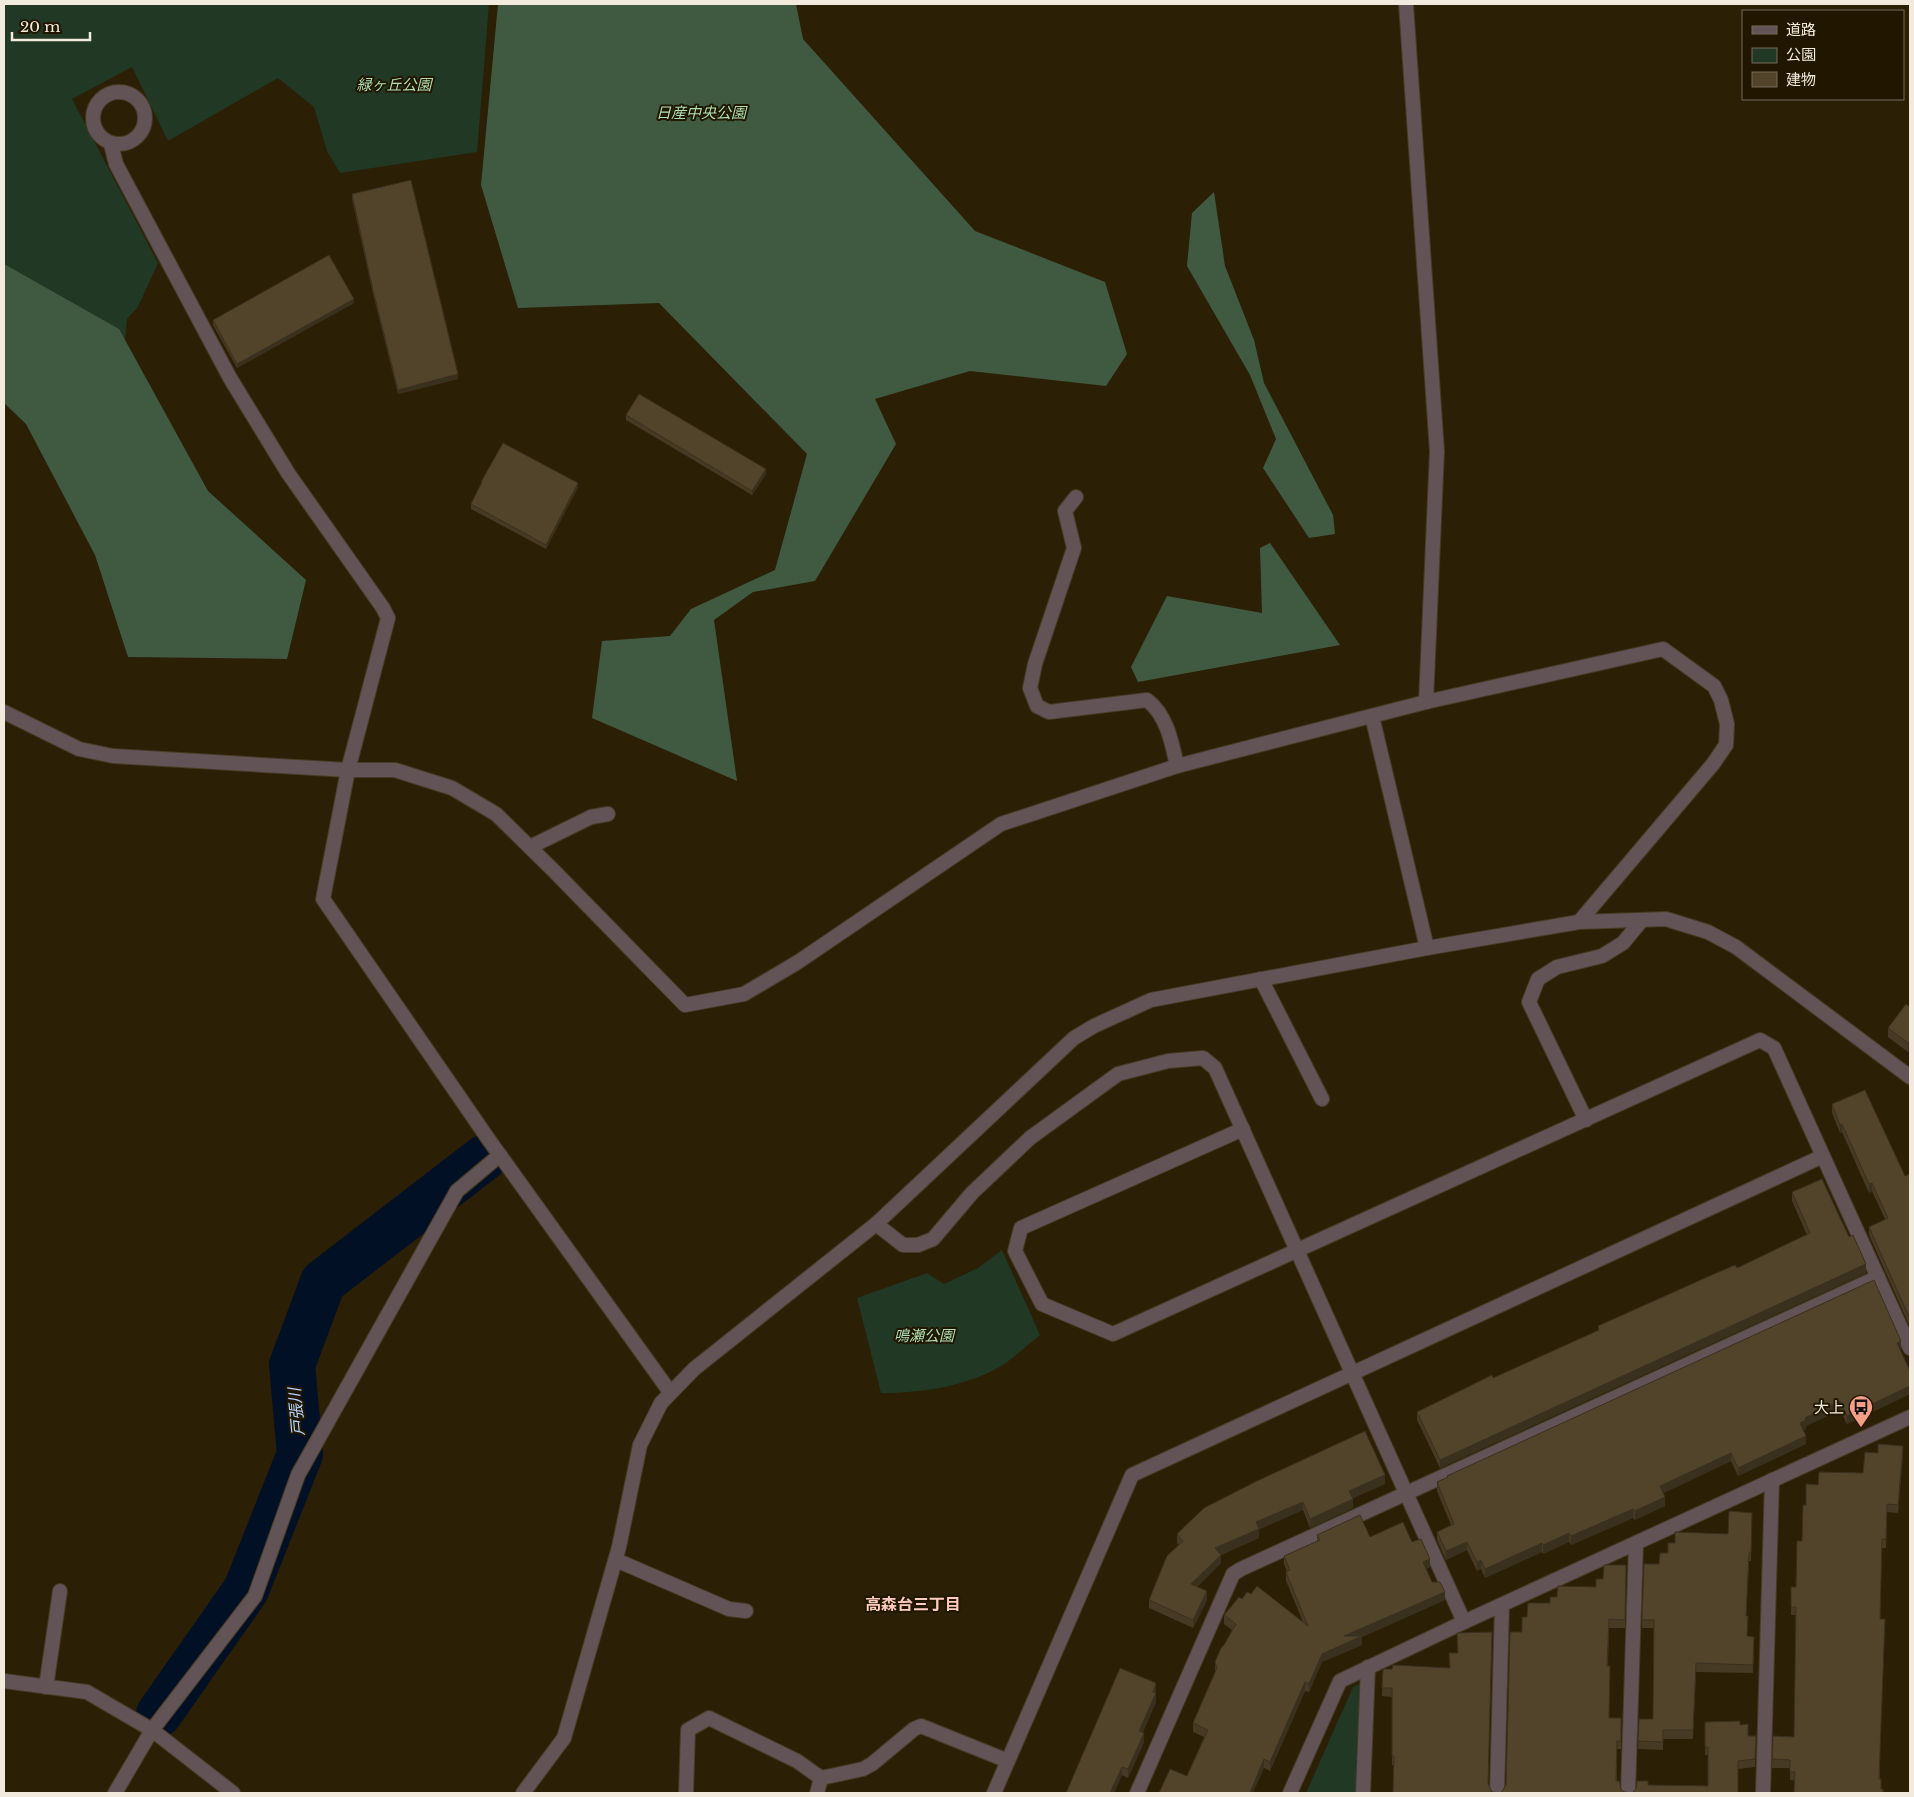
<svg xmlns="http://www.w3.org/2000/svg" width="1914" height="1797" font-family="'Libre Baskerville','Noto Sans JP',serif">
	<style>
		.green { fill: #213824 }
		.forest { fill: #405a42 }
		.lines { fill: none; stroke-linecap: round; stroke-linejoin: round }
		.river { stroke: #021025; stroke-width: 46 }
		.service-casing { stroke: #473b24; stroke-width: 16 }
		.minor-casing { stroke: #473b24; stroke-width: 16 }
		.tertiary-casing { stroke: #473b24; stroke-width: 16 }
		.service { stroke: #615356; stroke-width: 14 }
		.minor { stroke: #615356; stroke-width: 14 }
		.tertiary { stroke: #615356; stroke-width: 14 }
		.wall { fill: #463a25 }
		.shaded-wall { fill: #39301e }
		.building { fill: #51442b; stroke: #39301e }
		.labels { text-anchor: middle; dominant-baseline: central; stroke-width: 4; stroke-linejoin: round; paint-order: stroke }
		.park-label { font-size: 15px; font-style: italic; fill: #afdfb2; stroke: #211600 }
		.poi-label { font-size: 15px; fill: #f2eadc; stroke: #211600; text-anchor: end }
		.water-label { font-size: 16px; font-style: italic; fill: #b7d5fc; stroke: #211600 }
		.neighbourhood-label { font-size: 16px; font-weight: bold; fill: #fccbbd; stroke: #211600 }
	</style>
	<rect width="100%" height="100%" fill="#2b1f06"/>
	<g class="green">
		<polygon points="4,4 489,4 477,152 340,173 327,151 314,107 278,78 168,141 132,67 72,99 158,263 138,307 127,319 120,391 4,378"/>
		<path d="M1002,1250L1040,1335C1029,1344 1018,1354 1007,1362C973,1386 922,1393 881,1393L857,1298L927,1273L944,1284L978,1268Z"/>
		<polygon points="1360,1684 1356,1793 1306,1793 1353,1687"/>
	</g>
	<g class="forest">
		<polygon points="498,4 796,4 803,39 975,231 1105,282 1127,354 1106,386 970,371 875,399 896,444 815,581 753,592 714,620 737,781 592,718 602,641 670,636 691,609 775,570 807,454 659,303 518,308 481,185"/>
		<polygon points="1214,192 1225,266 1254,340 1264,383 1333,515 1335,534 1309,538 1263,468 1276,439 1250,375 1187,266 1192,213"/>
		<polygon points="4,264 119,329 208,491 306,580 287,659 128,657 95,555 26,424 4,403"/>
		<polygon points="1270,543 1340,645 1138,682 1131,667 1167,596 1262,613 1260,548"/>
	</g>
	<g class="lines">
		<polyline class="river" points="159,1714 246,1590 300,1454 292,1365 323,1282 484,1158"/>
		<g class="service-casing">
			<g id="service">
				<path d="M1076,497L1065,511L1074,548L1035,664L1030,688L1037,706L1049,712L1147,700C1167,715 1172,743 1177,766"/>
				<polyline points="1261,979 1322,1099"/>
				<polyline points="616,1560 729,1609 746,1611"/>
			</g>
		</g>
		<g class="minor-casing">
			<g id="minor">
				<polyline points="1406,4 1437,451 1426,702"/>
				<circle cx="119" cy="118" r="26"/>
				<polyline points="4,712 79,749 113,756 348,770 388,618 383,608 288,473 230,378 116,164 111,144"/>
				<polyline points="1372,716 1427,948"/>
				<polyline points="530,847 591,817 608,814"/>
				<polyline points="1586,1120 1529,1002 1538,979 1557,967 1602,956 1623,943 1642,920"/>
				<polyline points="1243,1129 1021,1228 1015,1251 1042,1304 1113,1334 1760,1040 1774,1048 1910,1348"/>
				<polyline points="876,1224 903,1245 918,1245 933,1239 972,1193 1030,1138 1118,1074 1168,1061 1203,1058 1215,1068 1464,1622"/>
				<polyline points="670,1392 489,1140 323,899 348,770 395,770 452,788 496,814 554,871 685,1005 744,994 798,962 1001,824 1177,766 1426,702 1663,649 1714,686 1721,700 1727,724 1726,745 1713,764 1579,922"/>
				<polyline points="4,1681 87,1692 152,1730 233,1793"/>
				<polyline points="46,1687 60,1591"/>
				<polyline points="115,1793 152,1730 255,1596 298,1475 457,1191 500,1155"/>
				<polyline points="686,1793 688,1730 709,1718 797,1761 821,1778"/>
				<polyline points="817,1793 821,1778 863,1769 872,1764 914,1729 921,1726 1008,1761"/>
				<polyline points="994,1793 1132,1475 1823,1156"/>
				<polyline points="1137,1793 1233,1574 1241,1569 1878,1277"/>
				<polyline points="1363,1793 1368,1667"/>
				<polyline points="1497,1793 1502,1605"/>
				<polyline points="1628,1793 1636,1543"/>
				<polyline points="1763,1793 1772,1480"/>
			</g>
		</g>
		<g class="tertiary-casing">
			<g id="tertiary">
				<polyline points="523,1793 564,1738 619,1547 640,1445 661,1403 694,1369 876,1224 1074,1038 1094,1026 1151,1000 1427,948 1579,922 1666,919 1708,932 1736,947 1910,1077"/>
				<polyline points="1290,1793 1340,1681 1464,1622 1910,1417"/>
			</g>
		</g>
		<use href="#service" class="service"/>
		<use href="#minor" class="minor"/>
		<use href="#tertiary" class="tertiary"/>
	</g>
	<g class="wall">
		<polygon points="352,194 458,379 398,394 373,294 352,199"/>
		<polygon points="354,303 237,368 213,325 213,320"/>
		<polygon points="626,415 766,474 752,495 626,420"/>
		<polygon points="481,482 578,487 546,549 471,509 471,504 481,485"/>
		<polygon points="1910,1007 1910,1050 1908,1052 1888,1037 1888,1028"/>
		<polygon points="1832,1104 1905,1176 1910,1174 1910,1327 1869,1235 1869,1227 1885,1219 1872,1191 1869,1193 1842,1132 1840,1133 1832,1113"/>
		<polygon points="1792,1192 1849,1237 1866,1273 1440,1468 1417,1420 1417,1412 1493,1378 1598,1331 1598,1326 1737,1268 1807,1235 1792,1201"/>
		<polygon points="1901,1349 1900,1350 1910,1371 1910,1394 1847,1424 1840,1410 1806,1426 1806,1429 1803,1430 1806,1444 1738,1476 1731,1461 1663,1493 1665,1506 1635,1520 1633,1518 1571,1545 1569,1542 1543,1554 1542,1552 1485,1578 1481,1569 1477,1571 1467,1550 1446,1560 1437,1540 1437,1532 1451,1525 1437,1491 1437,1482 1447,1478 1447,1476"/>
		<polygon points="1903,1455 1898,1513 1887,1512 1886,1548 1882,1548 1880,1619 1880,1779 1881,1789 1790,1780 1790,1768 1772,1768 1773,1736 1794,1737 1796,1615 1791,1615 1791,1587 1796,1587 1802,1541 1806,1505 1818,1485 1863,1473"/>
		<polygon points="1385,1484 1353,1498 1353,1508 1310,1528 1303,1510 1259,1529 1259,1538 1221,1555 1221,1563 1197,1587 1207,1600 1193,1628 1149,1608 1149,1600 1179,1545 1177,1543 1177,1534 1204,1508"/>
		<polygon points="1752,1513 1751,1561 1749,1561 1746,1616 1747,1636 1754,1637 1753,1673 1696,1672 1693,1739 1663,1739 1663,1750 1638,1749 1639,1719 1653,1719 1654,1628 1642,1628 1644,1564 1659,1564 1675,1543 1728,1534"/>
		<polygon points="1317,1535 1370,1537 1412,1542 1430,1567 1426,1569 1432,1582 1445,1600 1362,1637 1362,1645 1322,1662 1309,1692 1305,1691 1270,1771 1264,1768 1187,1776 1204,1737 1193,1732 1193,1723 1215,1672 1215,1662 1232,1630 1224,1624 1224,1615 1242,1599 1251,1594 1303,1622 1286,1581 1286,1572 1287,1572 1284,1564 1284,1556 1317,1541"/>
		<polygon points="1626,1565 1625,1628 1609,1628 1608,1666 1609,1718 1621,1718 1621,1749 1617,1749 1617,1781 1621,1789 1624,1792 1632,1793 1648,1785 1708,1786 1708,1755 1705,1755 1705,1722 1740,1725 1748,1736 1756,1736 1755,1767 1738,1769 1738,1793 1393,1793 1394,1765 1392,1765 1392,1697 1382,1696 1383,1669 1488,1785 1492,1792 1501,1793 1506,1785 1522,1632 1527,1617 1550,1603 1557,1597 1596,1587 1603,1579"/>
		<polygon points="1156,1683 1156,1702 1143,1732 1144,1742 1128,1778 1122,1775 1114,1793 1066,1793"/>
	</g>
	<g class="shaded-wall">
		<polygon points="354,299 354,303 237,368 237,364"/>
		<polygon points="458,374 458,379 398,394 398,390"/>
		<polygon points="766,469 766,474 752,495 752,491"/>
		<polygon points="578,483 578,487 546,549 546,545"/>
		<polygon points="1910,1041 1910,1050 1908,1052 1908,1043"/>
		<polygon points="1842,1124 1842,1132 1840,1133 1840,1125"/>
		<polygon points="1872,1183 1872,1191 1869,1193 1869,1184"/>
		<polygon points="1866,1264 1866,1273 1440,1468 1440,1460"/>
		<polygon points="1901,1341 1901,1349 1897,1351 1897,1343"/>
		<polygon points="1910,1386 1910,1394 1847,1424 1847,1416"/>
		<polygon points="1840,1401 1840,1410 1806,1426 1806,1429 1800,1431 1800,1423 1805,1418"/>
		<polygon points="1806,1436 1806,1444 1738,1476 1738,1468"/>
		<polygon points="1903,1446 1903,1455 1898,1513 1898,1505"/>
		<polygon points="1731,1453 1731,1461 1660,1495 1660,1486"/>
		<polygon points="1385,1475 1385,1484 1349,1500 1349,1491"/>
		<polygon points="1665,1497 1665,1506 1635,1520 1635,1511"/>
		<polygon points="1353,1499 1353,1508 1310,1528 1310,1519"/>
		<polygon points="1303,1502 1303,1510 1256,1531 1256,1522"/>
		<polygon points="1633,1509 1633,1518 1571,1545 1571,1536"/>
		<polygon points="1259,1529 1259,1538 1215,1557 1215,1548"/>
		<polygon points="1569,1533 1569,1542 1543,1554 1543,1545"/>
		<polygon points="1467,1542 1467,1550 1446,1560 1446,1551"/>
		<polygon points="1542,1543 1542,1552 1485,1578 1485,1569"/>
		<polygon points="1221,1555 1221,1563 1191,1592 1191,1584"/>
		<polygon points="1430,1559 1430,1567 1423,1570 1423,1562"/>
		<polygon points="1481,1560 1481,1569 1477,1571 1477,1562"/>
		<polygon points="1207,1591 1207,1600 1193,1628 1193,1620"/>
		<polygon points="1445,1592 1445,1600 1362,1637 1362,1645 1322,1662 1309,1692 1309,1684 1322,1654 1344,1636"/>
		<polygon points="1305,1682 1305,1691 1270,1771 1270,1762"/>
		<polygon points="1156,1683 1156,1692 1153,1700 1153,1692"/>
		<polygon points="1156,1693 1156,1702 1139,1740 1139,1731"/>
		<polygon points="1144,1733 1144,1742 1128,1778 1128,1769"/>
		<polygon points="1264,1759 1264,1768 1253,1793 1250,1793"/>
		<polygon points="1122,1767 1122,1775 1114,1793 1110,1793"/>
	</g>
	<g class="building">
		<polygon points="411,180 458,374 398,390 373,290 352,194"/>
		<polygon points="329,255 354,299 237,364 213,320"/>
		<polygon points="639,394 766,469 752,491 626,415"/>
		<polygon points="503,443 578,483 546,545 471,504 482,482 481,482"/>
		<polygon points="1906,1004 1910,1007 1910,1041 1908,1043 1888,1028"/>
		<polygon points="1865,1090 1905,1176 1910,1174 1910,1319 1869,1227 1888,1218 1872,1183 1869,1184 1842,1124 1840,1125 1832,1104"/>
		<polygon points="1822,1179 1849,1237 1853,1235 1866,1264 1440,1460 1417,1412 1492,1375 1493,1378 1599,1330 1598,1326 1714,1274 1735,1265 1737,1268 1810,1233 1792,1192"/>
		<polygon points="1874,1280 1901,1341 1897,1343 1910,1371 1910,1386 1847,1416 1840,1401 1805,1418 1806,1420 1800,1423 1806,1436 1791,1443 1738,1468 1731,1453 1660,1486 1665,1497 1635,1511 1633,1509 1571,1536 1569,1533 1543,1545 1542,1543 1485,1569 1481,1560 1477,1562 1467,1542 1446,1551 1437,1532 1454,1524 1437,1482 1448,1477 1447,1476"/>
		<polygon points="1365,1431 1385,1475 1349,1491 1353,1499 1310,1519 1303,1502 1256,1522 1259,1529 1215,1548 1221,1555 1191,1584 1207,1591 1193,1620 1149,1600 1167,1556 1183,1541 1177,1534 1204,1508 1257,1481"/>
		<polygon points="1878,1444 1903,1446 1898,1505 1887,1504 1886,1539 1882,1539 1880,1619 1885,1619 1879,1779 1881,1779 1881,1789 1883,1789 1883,1793 1794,1793 1795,1772 1790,1772 1790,1760 1772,1759 1773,1736 1794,1737 1796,1607 1791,1607 1791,1587 1796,1587 1797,1541 1802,1541 1803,1505 1806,1505 1806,1484 1818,1485 1819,1472 1863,1473 1865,1452 1878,1453"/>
		<polygon points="1729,1511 1752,1513 1751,1553 1749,1553 1746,1616 1748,1616 1747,1636 1754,1637 1753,1665 1696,1663 1693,1730 1663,1730 1663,1742 1638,1741 1639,1719 1653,1719 1654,1620 1642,1620 1644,1564 1659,1564 1660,1553 1668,1553 1668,1543 1675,1543 1675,1532 1728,1534"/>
		<polygon points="1360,1515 1370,1537 1403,1522 1412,1542 1421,1539 1430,1559 1423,1562 1432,1582 1440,1582 1445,1592 1344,1636 1362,1636 1322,1654 1309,1684 1305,1682 1270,1762 1264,1759 1250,1793 1159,1793 1170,1769 1187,1776 1208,1730 1193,1723 1217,1668 1215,1662 1221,1648 1224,1645 1236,1624 1224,1615 1239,1597 1242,1599 1247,1592 1251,1594 1257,1586 1308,1626 1286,1572 1290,1570 1284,1556 1320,1540 1317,1535"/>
		<polygon points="1604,1565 1626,1565 1625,1620 1609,1619 1607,1666 1610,1666 1609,1718 1621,1718 1621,1741 1617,1741 1616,1781 1619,1781 1621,1789 1624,1792 1632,1793 1636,1789 1637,1781 1648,1781 1648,1785 1708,1786 1708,1747 1705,1747 1705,1722 1740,1721 1740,1725 1748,1724 1748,1736 1756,1736 1755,1759 1738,1761 1738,1793 1393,1793 1394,1756 1392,1756 1392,1688 1382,1688 1383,1669 1392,1669 1393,1665 1450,1668 1449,1653 1458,1653 1457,1633 1492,1632 1488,1784 1492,1792 1501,1793 1506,1785 1510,1632 1522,1632 1522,1617 1527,1617 1528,1603 1550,1603 1550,1597 1557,1597 1558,1586 1596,1587 1596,1579 1603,1579"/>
		<polygon points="1120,1668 1156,1683 1153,1692 1156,1693 1139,1731 1144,1733 1128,1769 1122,1767 1110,1793 1066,1793"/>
	</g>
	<defs>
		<g id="bus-pin" transform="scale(1.25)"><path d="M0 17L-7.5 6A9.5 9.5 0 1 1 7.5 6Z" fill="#f49e86" stroke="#211600"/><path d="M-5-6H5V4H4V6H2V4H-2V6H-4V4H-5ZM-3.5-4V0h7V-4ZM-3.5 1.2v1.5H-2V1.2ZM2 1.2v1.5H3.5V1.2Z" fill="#111"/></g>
	</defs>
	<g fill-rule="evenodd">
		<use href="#bus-pin" x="1861" y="1407"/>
	</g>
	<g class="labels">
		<g class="park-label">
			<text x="394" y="84">緑ヶ丘公園</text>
			<text x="701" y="112">日産中央公園</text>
			<text x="924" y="1335">鳴瀬公園</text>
		</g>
		<g class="poi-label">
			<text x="1844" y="1407">大上</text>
		</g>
		<g class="water-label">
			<text transform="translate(296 1412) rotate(-95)">戸張川</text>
		</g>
		<g class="neighbourhood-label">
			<text x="913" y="1604">高森台三丁目</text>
		</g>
	</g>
	<rect width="1914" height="1797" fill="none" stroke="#f2eadc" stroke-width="10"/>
	<rect x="1742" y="10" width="162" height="90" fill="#211600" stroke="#756b58"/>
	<rect x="1752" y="26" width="25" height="8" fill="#615356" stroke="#756b58"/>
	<text x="1786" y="35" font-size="15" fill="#f2eadc">道路</text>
	<rect x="1752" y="48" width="25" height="15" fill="#213824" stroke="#756b58"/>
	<text x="1786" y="60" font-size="15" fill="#f2eadc">公園</text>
	<rect x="1752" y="72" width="25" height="15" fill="#51442b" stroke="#756b58"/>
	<text x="1786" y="85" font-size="15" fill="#f2eadc">建物</text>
	<path d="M12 32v8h78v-8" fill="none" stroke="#f2eadc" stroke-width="2.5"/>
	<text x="20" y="32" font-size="15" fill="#f2eadc" stroke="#211600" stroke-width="4" paint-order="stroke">20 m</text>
</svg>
